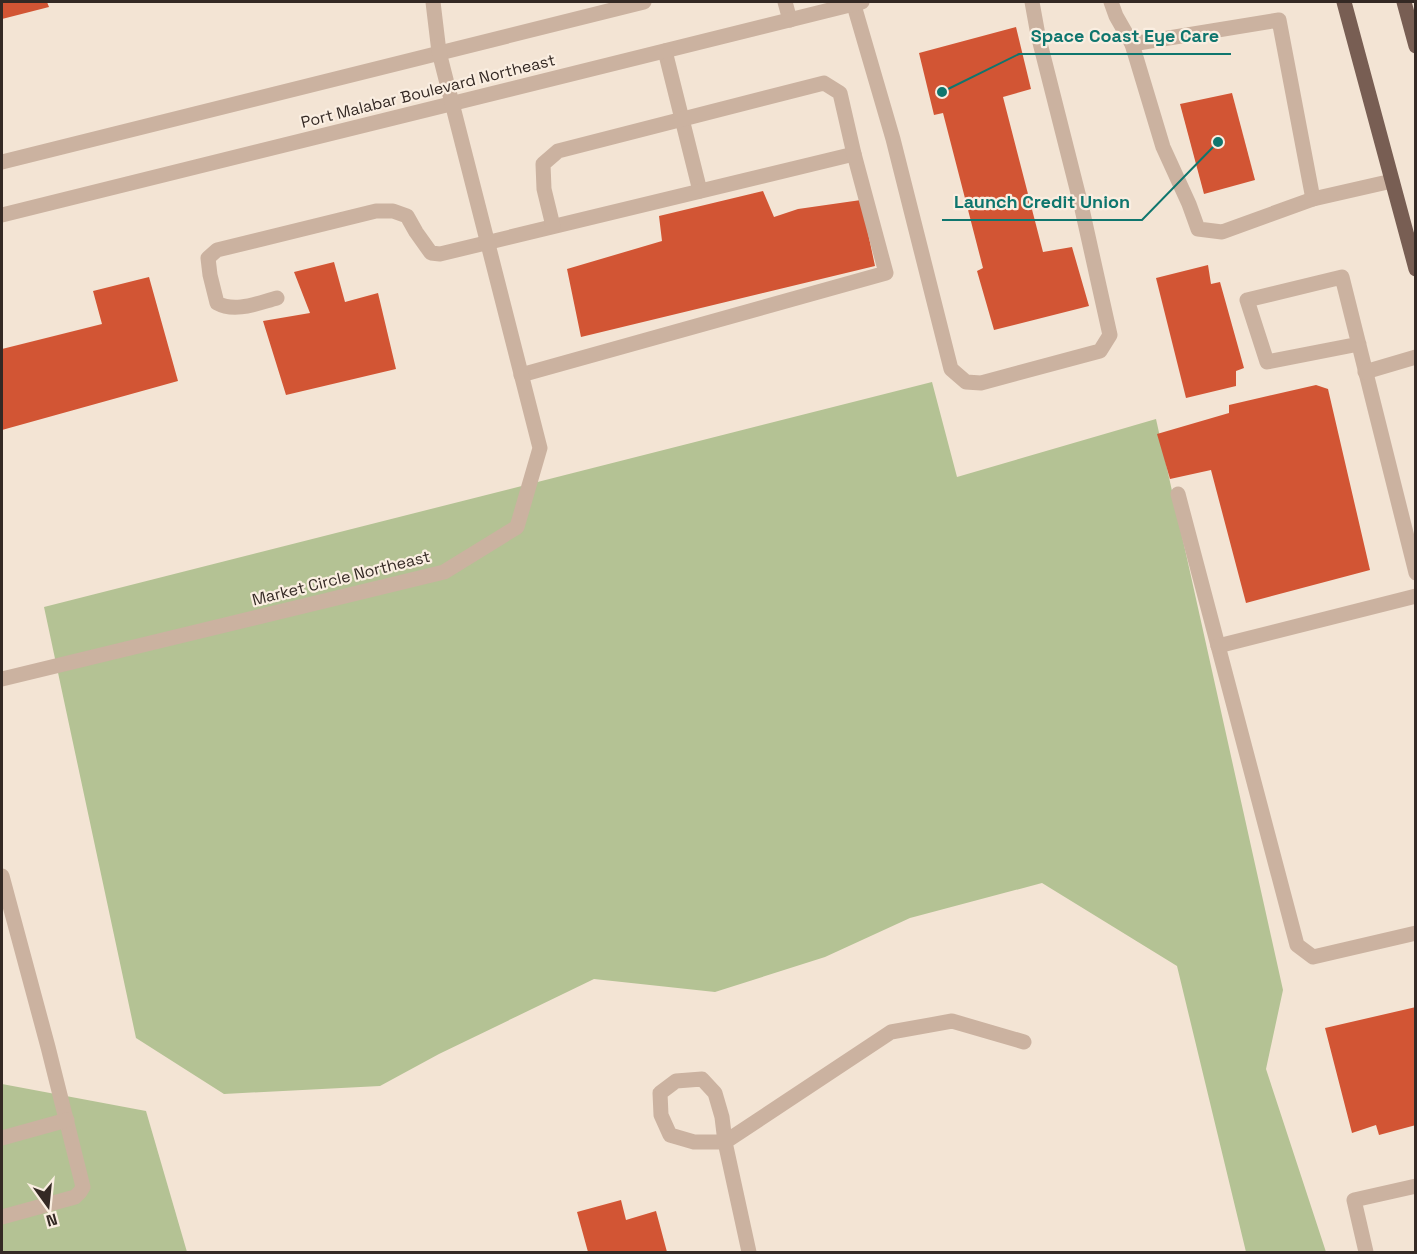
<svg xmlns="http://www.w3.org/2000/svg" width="1417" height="1254" font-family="'Space Grotesk',sans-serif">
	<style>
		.green { fill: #b4c294 }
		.building { fill: #d25534 }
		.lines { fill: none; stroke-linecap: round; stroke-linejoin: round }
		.minor { stroke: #cbb2a0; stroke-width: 15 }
		.major { stroke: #785e53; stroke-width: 15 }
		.labels { text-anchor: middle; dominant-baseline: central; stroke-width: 4.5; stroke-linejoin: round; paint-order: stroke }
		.street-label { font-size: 16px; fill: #342924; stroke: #faeee1 }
		.leader { fill: none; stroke: #0f766e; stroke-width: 2 }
		.callout-dot { fill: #0f766e; stroke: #faeee1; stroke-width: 2 }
		.callout-label { font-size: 18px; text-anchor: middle; font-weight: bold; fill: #0f766e; stroke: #faeee1; stroke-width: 4.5; stroke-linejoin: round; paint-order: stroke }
	</style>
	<rect width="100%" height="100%" fill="#f3e4d4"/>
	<g class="green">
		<polygon points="932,382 957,477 1156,419 1283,990 1266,1069 1326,1252 1246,1252 1177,966 1042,883 910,918 825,957 715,992 594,979 439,1054 380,1086 224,1094 136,1038 44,607"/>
		<polygon points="2,1084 146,1111 187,1252 2,1252"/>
	</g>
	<g class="building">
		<polygon points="2,2 47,2 49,7 2,19"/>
		<polygon points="1016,27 1031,89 1003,97 1043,252 1072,247 1089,306 994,330 977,271 983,268 943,113 934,115 919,53"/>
		<polygon points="1232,93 1255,180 1204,194 1180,104"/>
		<polygon points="763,191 774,217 798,209 861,200 875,266 581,337 567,269 662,241 659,216"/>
		<polygon points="334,262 345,302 378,293 396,369 286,395 263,321 310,313 294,272"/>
		<polygon points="1208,265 1211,284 1220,282 1244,368 1236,371 1236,386 1186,398 1156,278"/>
		<polygon points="149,277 178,381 2,430 2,349 102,324 93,291"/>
		<polygon points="1316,385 1328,389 1370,570 1246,603 1211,470 1170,479 1157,434 1229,413 1229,405"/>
		<polygon points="1416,1007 1416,1125 1379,1135 1376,1125 1352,1133 1325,1028"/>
		<polygon points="621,1200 626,1220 656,1211 667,1252 588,1252 577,1212"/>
	</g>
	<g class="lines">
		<g class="minor">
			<polyline points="785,2 790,20"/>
			<polyline points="853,2 893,139 951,369 966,382 981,383 1100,351 1110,335 1082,209 1038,35 1032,2"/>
			<polyline points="1111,2 1116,16 1132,44 1279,20 1313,199 1392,181"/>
			<polyline points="1132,44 1163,147 1189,204 1198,229 1222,232 1313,199"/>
			<polyline points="665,51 700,191"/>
			<polyline points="2,162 644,2"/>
			<polyline points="2,215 862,2"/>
			<path d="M277,298C258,303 235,313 217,303L210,275L208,258L217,250L376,211H393L407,216L416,232L431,253L440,254L854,154"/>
			<polyline points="1359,344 1267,362 1247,300 1342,277 1416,573"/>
			<polyline points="1365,372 1416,357"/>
			<polyline points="521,375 886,273 854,154 840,93 824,83 558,151 543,164 544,189 553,226"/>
			<polyline points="1178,494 1297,945 1313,957 1416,933"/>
			<polyline points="1218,646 1416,596"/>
			<polyline points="2,679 444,572 517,527 540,448 439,52 433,2"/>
			<polyline points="2,876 48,1047 83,1187 80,1192 75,1197 2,1217"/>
			<polyline points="2,1138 67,1120"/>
			<polyline points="749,1252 725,1142 722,1117 715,1093 702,1079 676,1081 660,1093 661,1115 670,1135 694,1142 725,1142 891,1032 952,1021 1024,1042"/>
			<polyline points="1366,1252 1354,1200 1416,1186"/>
		</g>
		<g class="major">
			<polyline points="1344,2 1416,269"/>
			<polyline points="1404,2 1416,46"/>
		</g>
	</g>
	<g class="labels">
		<g class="street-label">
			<text transform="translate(428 91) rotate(-14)">Port Malabar Boulevard Northeast</text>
			<text transform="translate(341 578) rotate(-14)">Market Circle Northeast</text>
		</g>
	</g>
	<path class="leader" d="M942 92L1019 54H1231M1218 142L1142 220H942"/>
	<g class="callout-dot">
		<circle cx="942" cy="92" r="6"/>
		<circle cx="1218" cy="142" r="6"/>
	</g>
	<g class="callout-label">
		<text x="1125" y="42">Space Coast Eye Care</text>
		<text x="1042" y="208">Launch Credit Union</text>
	</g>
	<rect width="1417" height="1254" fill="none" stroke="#342924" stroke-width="6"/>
	<g transform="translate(48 1206) rotate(165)" stroke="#faeee1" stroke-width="4.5" paint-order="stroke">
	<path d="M0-4.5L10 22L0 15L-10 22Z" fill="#342924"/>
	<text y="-9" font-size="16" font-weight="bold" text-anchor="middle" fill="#342924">N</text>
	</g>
</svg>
